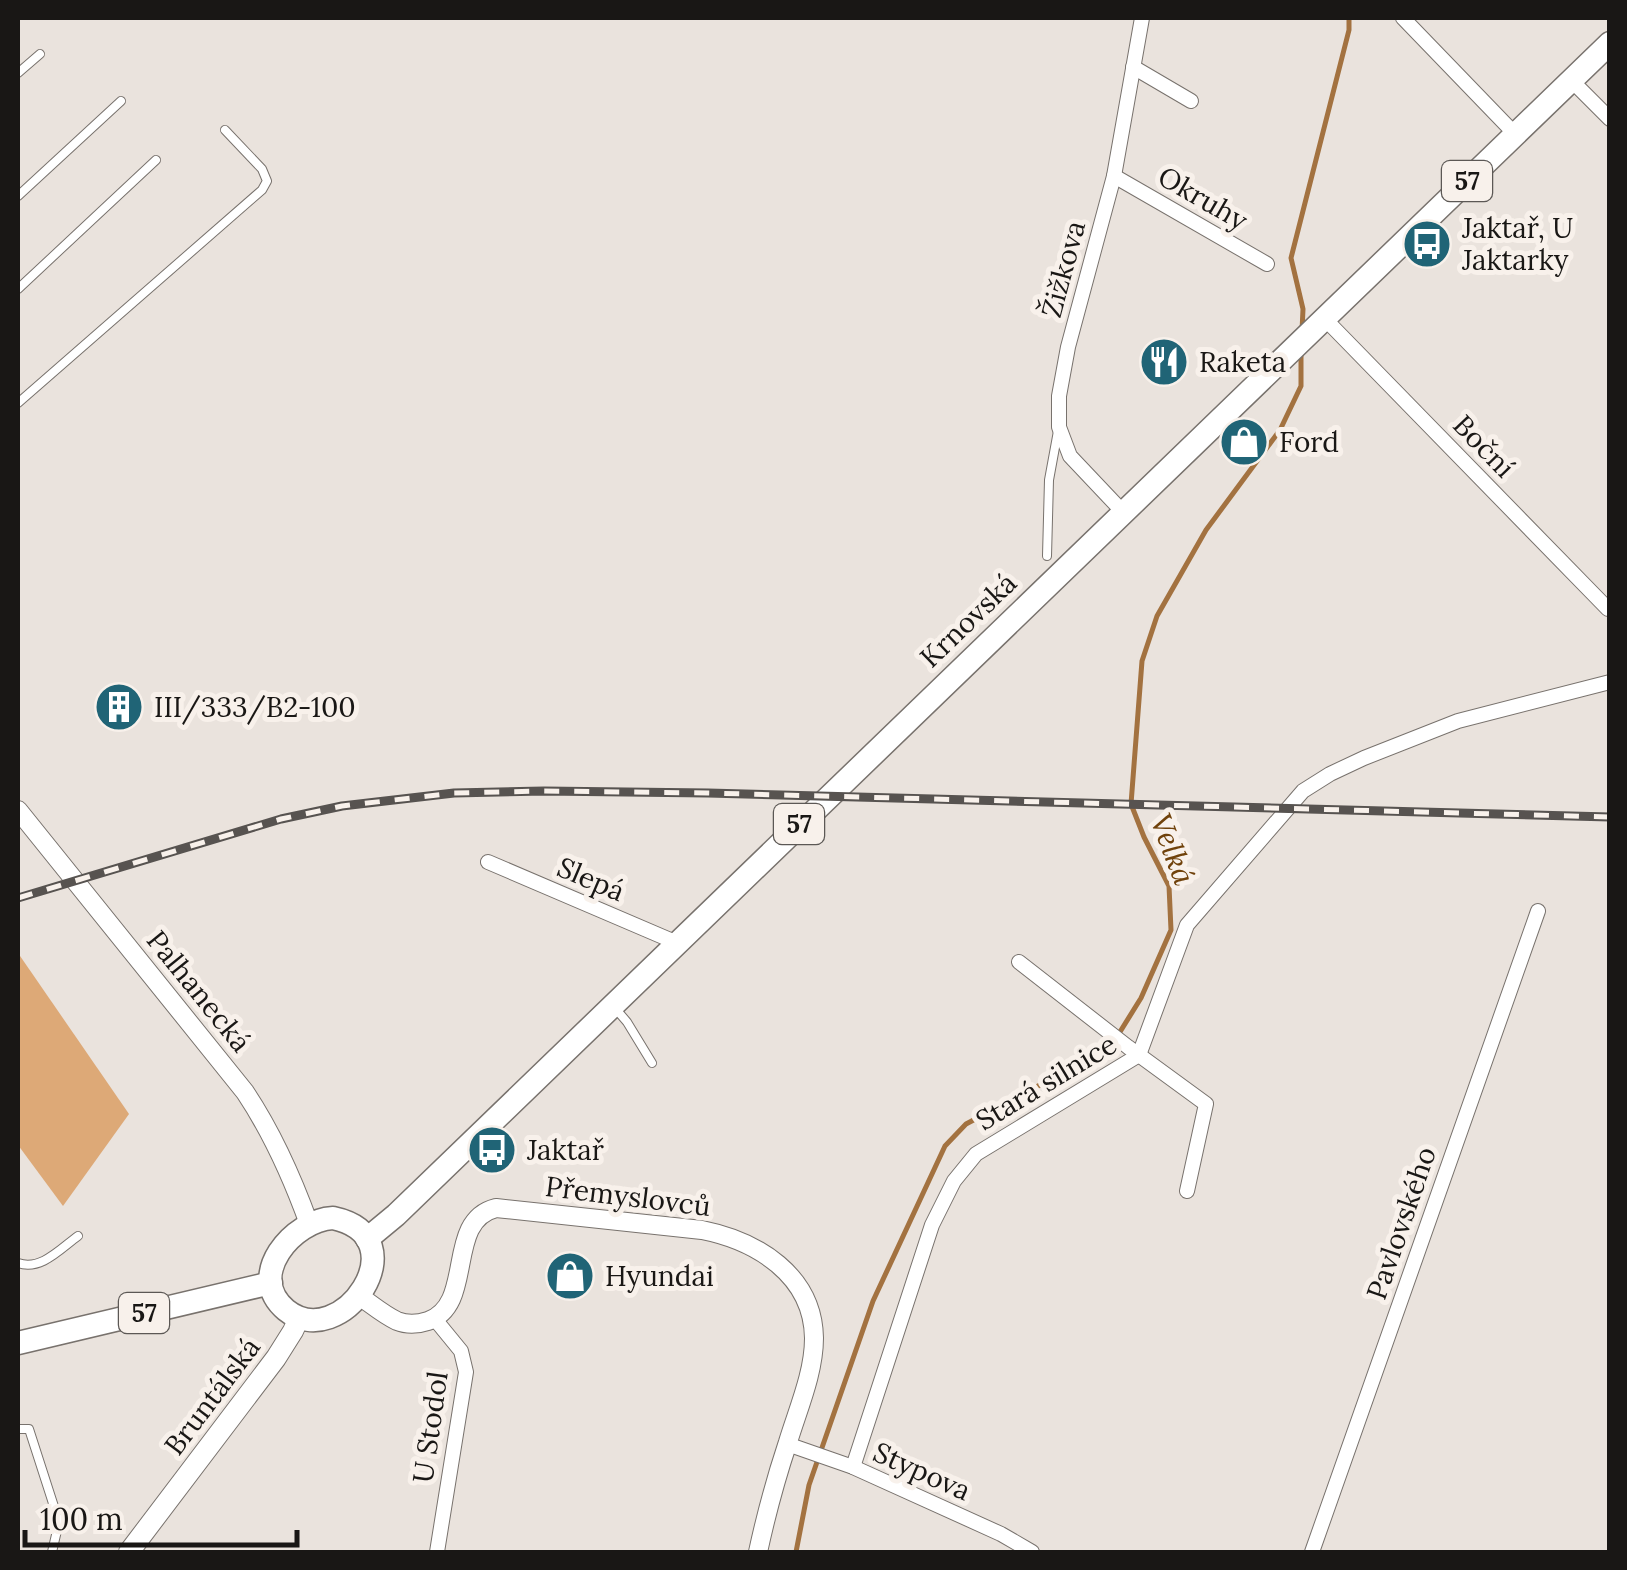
<svg xmlns="http://www.w3.org/2000/svg" width="1627" height="1570" font-family="Lora,serif">
	<style>
		.green { fill: #dda977 }
		.lines { fill: none; stroke-linecap: round; stroke-linejoin: round }
		.stream { stroke: #a37240; stroke-width: 5 }
		.service-casing { stroke: #78726d; stroke-width: 10 }
		.minor-casing { stroke: #78726d; stroke-width: 16 }
		.tertiary-casing { stroke: #78726d; stroke-width: 20 }
		.secondary-casing { stroke: #78726d; stroke-width: 22 }
		.primary-casing { stroke: #78726d; stroke-width: 25 }
		.service { stroke: #fff; stroke-width: 8 }
		.minor { stroke: #fff; stroke-width: 14 }
		.tertiary { stroke: #fff; stroke-width: 18 }
		.secondary { stroke: #fff; stroke-width: 20 }
		.primary { stroke: #fff; stroke-width: 22 }
		.rail-casing { stroke: #575350; stroke-width: 9 }
		.rail { stroke: #f8f1eb; stroke-width: 5; stroke-dasharray: 15; stroke-linecap: butt }
		.labels { text-anchor: middle; dominant-baseline: central; stroke-width: 10; stroke-linejoin: round; paint-order: stroke }
		.shield { fill: #f8f1eb; stroke: #5c5855; stroke-width: 2.5 }
		.shield-label { font-size: 25px; font-weight: bold; fill: #191715 }
		.street-label { font-size: 28px; fill: #191715; stroke: #f8f1eb }
		.poi-label { font-size: 28px; fill: #191715; stroke: #f8f1eb; text-anchor: start }
		.water-label { font-size: 30px; font-style: italic; fill: #70420b; stroke: #f8f1eb }
	</style>
	<rect width="100%" height="100%" fill="#eae3dd"/>
	<polygon class="green" points="18,953 129,1114 63,1206 18,1145"/>
	<g class="lines">
		<g class="stream">
			<polyline points="1302,331 1303,309 1291,258 1349,30 1349,18"/>
			<polyline points="796,1552 809,1485 873,1301 945,1146 966,1124 1110,1048 1141,998 1171,930 1169,886 1144,837 1131,804 1142,661 1157,616 1206,530 1280,430 1301,386 1301,352"/>
		</g>
		<g class="service-casing">
			<g id="service">
				<polyline points="18,73 40,54"/>
				<polyline points="18,196 121,101"/>
				<polyline points="18,289 156,160"/>
				<polyline points="18,403 262,190 267,181 262,169 225,130"/>
				<polyline points="1047,556 1049,480 1058,431"/>
				<polyline points="615,1008 627,1022 652,1063"/>
				<path d="M18,1263C41,1271 60,1249 78,1236"/>
				<polyline points="18,1429 29,1429 59,1522 52,1552"/>
			</g>
		</g>
		<g class="minor-casing">
			<g id="minor">
				<polyline points="1403,18 1515,134"/>
				<polyline points="1133,67 1191,101"/>
				<polyline points="1571,80 1610,119"/>
				<polyline points="1114,176 1267,264"/>
				<polyline points="1324,318 1608,609"/>
				<polyline points="1123,512 1070,456 1059,427 1059,396 1068,347 1114,176 1142,18"/>
				<polyline points="488,862 675,942"/>
				<polyline points="1019,962 1128,1047 1206,1104 1187,1191"/>
				<polyline points="434,1318 461,1351 466,1372 437,1552"/>
				<polyline points="787,1444 853,1467 1001,1534 1032,1552"/>
				<polyline points="853,1467 932,1225 954,1181 976,1154 1139,1055 1187,925 1303,791 1330,774 1364,758 1458,721 1610,682"/>
				<polyline points="1312,1552 1538,911"/>
			</g>
		</g>
		<g class="tertiary-casing">
			<g id="tertiary">
				<path d="M18,810L245,1092C273,1134 292,1177 309,1224"/>
				<path d="M358,1295C371,1304 384,1315 397,1321C407,1325 419,1324 428,1321C476,1304 444,1221 496,1208L702,1230C757,1241 813,1275 814,1338C814,1373 798,1409 788,1442C776,1478 766,1515 758,1552"/>
			</g>
		</g>
		<g class="secondary-casing">
			<polyline id="secondary" points="129,1552 276,1358 293,1331 299,1318"/>
		</g>
		<g class="primary-casing">
			<g id="primary">
				<path d="M333,1218C422,1237 341,1355 286,1310C245,1276 293,1220 333,1218Z"/>
				<polyline points="367,1239 396,1215 1610,43"/>
				<polyline points="18,1343 271,1283"/>
			</g>
		</g>
		<use href="#service" class="service"/>
		<use href="#minor" class="minor"/>
		<use href="#tertiary" class="tertiary"/>
		<use href="#secondary" class="secondary"/>
		<use href="#primary" class="primary"/>
		<g class="rail-casing">
			<polyline id="rail" points="18,898 281,819 342,806 454,793 544,791 708,793 1610,817"/>
		</g>
		<use href="#rail" class="rail"/>
	</g>
	<defs>
		<g id="bus-disc" transform="scale(2.5)"><circle r="9.5" fill="#206476" stroke="#f8f1eb"/><path d="M-5-6H5V4H4V6H2V4H-2V6H-4V4H-5ZM-3.5-4V0h7V-4ZM-3.5 1.2v1.5H-2V1.2ZM2 1.2v1.5H3.5V1.2Z" fill="#fff"/></g>
		<g id="restaurant-disc" transform="scale(2.5)"><circle r="9.5" fill="#206476" stroke="#f8f1eb"/><path d="M-5-6h1v4h1v-4h1v4h1v-4h1v5L-1.5 .5V6h-2V.5L-5-1ZM5-6V6H3V1.5H1.5Q1.5-4 5-6Z" fill="#fff"/></g>
		<g id="shop-disc" transform="scale(2.5)"><circle r="9.5" fill="#206476" stroke="#f8f1eb"/><path d="M-5-2.5h2.3a2.7 3.5 0 0 1 5.4 0H5L5.5 6h-11ZM-1.5-2.5h3a1.5 2.3 0 0 0-3 0Z" fill="#fff"/></g>
		<g id="building-disc" transform="scale(2.5)"><circle r="9.5" fill="#206476" stroke="#f8f1eb"/><path d="M-4-6H4V6H1V3H-1V6H-4ZM-2.5-4.3h1.7v1.8h-1.7ZM.8-4.3h1.7v1.8H.8ZM-2.5-1h1.7V.8h-1.7ZM.8-1h1.7V.8H.8Z" fill="#fff"/></g>
	</defs>
	<g fill-rule="evenodd">
		<use href="#bus-disc" x="1427" y="244"/>
		<use href="#restaurant-disc" x="1164" y="362"/>
		<use href="#shop-disc" x="1244" y="442"/>
		<use href="#building-disc" x="119" y="707"/>
		<use href="#bus-disc" x="492" y="1150"/>
		<use href="#shop-disc" x="570" y="1276"/>
	</g>
	<g class="labels">
		<g class="shield">
			<rect x="1442" y="161" width="50" height="40" rx="8"/>
			<rect x="774" y="804" width="50" height="40" rx="8"/>
			<rect x="119" y="1293" width="50" height="40" rx="8"/>
		</g>
		<g class="shield-label">
			<text x="1467" y="181">57</text>
			<text x="799" y="824">57</text>
			<text x="144" y="1313">57</text>
		</g>
		<g class="street-label">
			<text transform="translate(1203 198) rotate(30)">Okruhy</text>
			<text transform="translate(1063 269) rotate(-75)">Žižkova</text>
			<text transform="translate(1484 446) rotate(46)">Boční</text>
			<text transform="translate(968 620) rotate(-44)">Krnovská</text>
			<text transform="translate(591 879) rotate(23)">Slepá</text>
			<text transform="translate(199 991) rotate(51)">Palhanecká</text>
			<text transform="translate(1046 1082) rotate(-31)">Stará silnice</text>
			<text transform="translate(628 1196) rotate(7)">Přemyslovců</text>
			<text transform="translate(1401 1223) rotate(-71)">Pavlovského</text>
			<text transform="translate(212 1396) rotate(-53)">Bruntálská</text>
			<text transform="translate(430 1427) rotate(-82)">U Stodol</text>
			<text transform="translate(922 1471) rotate(24)">Stypova</text>
		</g>
		<g class="poi-label">
			<text x="1462" y="228">Jaktař, U<tspan x="1462" dy="32">Jaktarky</tspan></text>
			<text x="1199" y="362">Raketa</text>
			<text x="1279" y="442">Ford</text>
			<text x="154" y="707">III/333/B2-100</text>
			<text x="527" y="1150">Jaktař</text>
			<text x="605" y="1276">Hyundai</text>
		</g>
		<g class="water-label">
			<text transform="translate(1173 849) rotate(69)">Velká</text>
		</g>
	</g>
	<rect width="1627" height="1570" fill="none" stroke="#191715" stroke-width="40"/>
	<path d="M25 1530v15h272v-15" fill="none" stroke="#191715" stroke-width="5"/>
	<text x="40" y="1530" font-size="30" fill="#191715" stroke="#f8f1eb" stroke-width="8" paint-order="stroke">100 m</text>
</svg>
